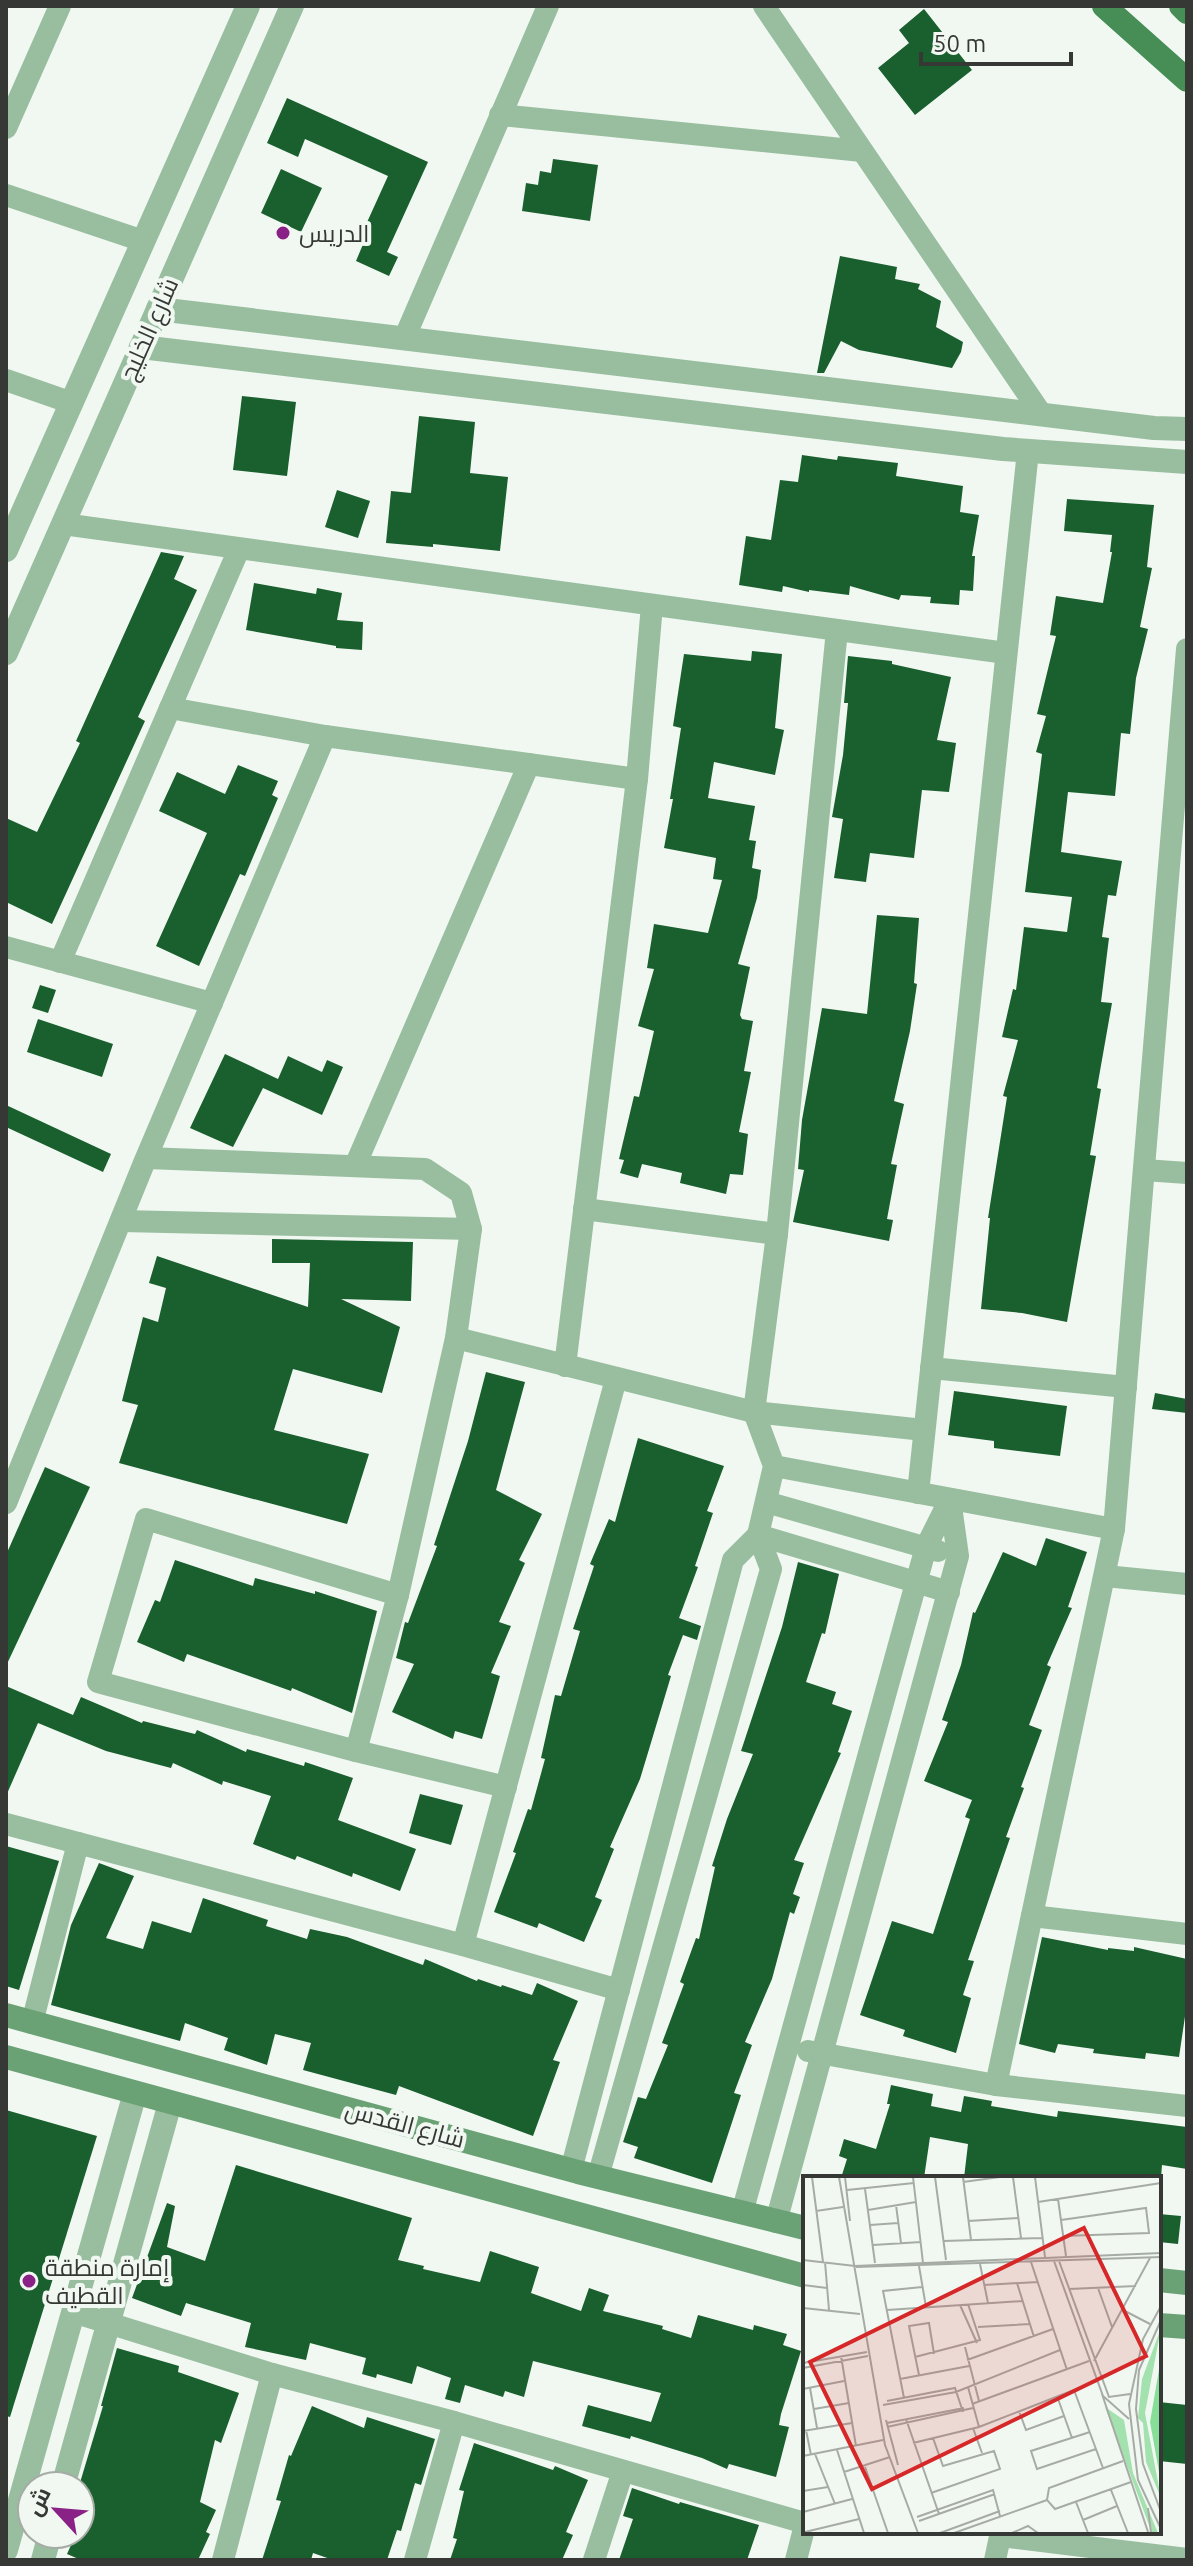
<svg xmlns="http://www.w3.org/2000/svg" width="1193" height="2566" font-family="Ubuntu,Cairo,sans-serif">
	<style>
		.building { fill: #1a5f2e }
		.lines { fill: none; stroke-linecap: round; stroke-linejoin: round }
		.minor { stroke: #99be9f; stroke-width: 22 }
		.tertiary { stroke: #99be9f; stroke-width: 24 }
		.secondary { stroke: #6ba275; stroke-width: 24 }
		.primary { stroke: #468d56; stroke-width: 24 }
		.poi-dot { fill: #8a2187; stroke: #f1f8f2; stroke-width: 3 }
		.labels { text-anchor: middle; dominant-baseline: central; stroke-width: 8; stroke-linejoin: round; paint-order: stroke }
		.poi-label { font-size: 24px; fill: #353835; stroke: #f1f8f2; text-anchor: start }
		.street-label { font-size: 24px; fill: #353835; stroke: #f1f8f2 }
		.inset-road { fill: none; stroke: #a6aba6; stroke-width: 2 }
		.view { fill: #d62828; fill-opacity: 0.15; stroke: #d62828; stroke-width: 4 }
		.inset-edge { fill: none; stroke: #353835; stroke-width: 4 }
	</style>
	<rect width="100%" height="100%" fill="#f1f8f2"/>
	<g class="building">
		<polygon points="924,9 972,70 915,115 878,68 909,43 899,30"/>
		<polygon points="287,98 428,162 387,252 398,257 389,276 356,261 364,242 359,240 388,176 305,139 298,157 267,143"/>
		<polygon points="553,159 598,165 590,221 522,211 526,183 538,185 540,171 551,173"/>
		<polygon points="281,169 322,188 301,232 261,213"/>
		<polygon points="840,256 897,267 895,279 920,284 918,289 941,301 936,327 963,342 961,352 952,368 859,350 841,341 824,373 817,373"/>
		<polygon points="242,396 296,402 287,476 233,470"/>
		<polygon points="419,416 475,422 470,473 508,477 500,551 433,544 433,547 386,543 391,491 411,493"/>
		<polygon points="802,455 837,460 838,456 898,463 896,476 963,486 960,512 979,515 972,556 975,556 973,591 960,590 959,605 930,603 931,597 901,595 899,600 850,586 849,595 809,590 809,592 783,586 782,592 739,585 746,536 771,540 780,480 798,482"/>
		<polygon points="337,490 370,501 358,538 325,527"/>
		<polygon points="1067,499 1154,505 1147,567 1152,568 1140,627 1148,629 1136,678 1130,734 1121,733 1115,796 1068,792 1061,852 1122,861 1116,896 1108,895 1102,937 1109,938 1101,1002 1112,1003 1097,1088 1101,1089 1090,1155 1096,1156 1067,1322 1022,1313 981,1309 990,1218 988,1218 1007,1097 1003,1096 1018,1040 1002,1037 1013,989 1016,990 1024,927 1067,932 1072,897 1025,892 1042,754 1036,752 1046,716 1037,714 1056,636 1050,635 1056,596 1103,603 1112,552 1110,552 1112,535 1064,531"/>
		<polygon points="161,552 184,556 174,579 197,590 138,717 145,721 52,924 6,902 6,818 37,832 80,743 76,741"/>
		<polygon points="254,583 316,594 317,588 342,593 337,620 363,622 362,650 336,648 336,646 246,630"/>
		<polygon points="752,651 782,654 775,728 784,730 775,775 714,762 708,798 755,806 749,840 756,841 752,868 761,870 757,898 738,964 750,967 740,1015 742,1019 753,1021 744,1071 751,1072 739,1132 748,1134 743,1175 730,1174 726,1194 680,1183 682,1173 642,1164 638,1178 620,1173 624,1160 619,1159 634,1096 639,1097 654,1031 638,1026 654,969 647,968 654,924 708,933 722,880 713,879 716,858 664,848 673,799 670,799 681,728 673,726 684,654 751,661"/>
		<polygon points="848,656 892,661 892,664 951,677 937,740 956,743 949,792 922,790 914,858 870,853 866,882 834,878 843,819 832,817 843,755 848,703 844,703"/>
		<polygon points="238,765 278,781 272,795 278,798 245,876 240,874 199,966 156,946 207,833 159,811 177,772 225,794"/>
		<polygon points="877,915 919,918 914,983 917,984 910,1031 894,1101 904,1104 891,1164 897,1165 887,1219 893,1220 889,1241 793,1222 804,1170 798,1169 802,1120 822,1008 867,1014"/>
		<polygon points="40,985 56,990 48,1013 32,1008"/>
		<polygon points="38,1019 113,1044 102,1077 27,1052"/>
		<polygon points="225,1054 278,1079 288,1056 322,1072 327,1060 343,1067 322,1115 263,1088 233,1147 190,1128"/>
		<polygon points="6,1105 111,1154 103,1172 6,1127"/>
		<polygon points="272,1239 413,1242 411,1301 341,1299 400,1327 382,1393 293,1369 274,1430 369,1454 347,1524 119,1463 138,1405 122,1401 143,1317 158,1322 166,1288 149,1283 157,1256 308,1307 310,1263 272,1263"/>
		<polygon points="486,1372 525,1382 496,1490 542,1514 519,1560 525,1563 499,1622 511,1626 491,1673 500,1676 482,1739 455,1731 453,1739 392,1712 414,1664 396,1658 405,1622 408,1623 437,1546 434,1545 468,1441"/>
		<polygon points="954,1391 1067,1406 1060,1456 994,1448 994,1441 948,1435"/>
		<polygon points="1155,1393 1187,1399 1187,1413 1152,1409"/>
		<polygon points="638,1438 724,1466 707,1511 713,1513 695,1566 698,1567 679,1618 701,1626 697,1640 683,1635 668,1675 671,1676 650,1746 640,1779 610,1847 614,1849 595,1897 602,1900 584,1942 539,1923 537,1928 494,1912 516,1853 513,1852 528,1809 531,1810 545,1759 541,1758 555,1695 561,1696 580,1631 573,1629 594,1566 590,1564 609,1519 615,1522"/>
		<polygon points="45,1467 90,1487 6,1666 6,1555"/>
		<polygon points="1046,1538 1087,1552 1068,1607 1072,1608 1047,1665 1051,1667 1029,1725 1042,1730 1021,1787 1024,1788 1006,1837 1010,1838 968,1960 974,1961 963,1995 971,1998 956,2053 903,2036 905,2030 860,2015 892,1921 933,1934 970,1819 965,1817 972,1800 924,1781 948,1722 942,1720 961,1665 973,1612 975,1613 1003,1552 1036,1566"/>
		<polygon points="175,1560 253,1586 255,1578 315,1594 315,1591 377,1611 352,1713 292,1688 291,1691 187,1654 184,1662 137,1642 155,1600 160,1602"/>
		<polygon points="798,1562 839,1574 825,1634 822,1633 806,1682 836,1692 832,1704 852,1711 838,1752 841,1753 794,1860 804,1863 793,1894 800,1897 794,1914 790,1912 772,1979 745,2042 752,2045 734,2093 741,2095 712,2183 634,2158 638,2147 623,2142 638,2097 646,2099 668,2045 662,2043 684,1984 680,1982 696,1938 699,1939 715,1867 712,1866 727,1819 753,1754 741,1751 782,1627"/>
		<polygon points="6,1686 73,1715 81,1697 142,1723 143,1721 195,1734 197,1730 246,1752 247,1749 304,1766 305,1762 353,1778 338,1820 416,1849 400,1891 353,1873 352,1877 297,1856 295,1860 253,1844 271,1796 223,1781 222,1785 173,1763 171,1768 106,1751 38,1723 6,1796"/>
		<polygon points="420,1794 463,1805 451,1845 409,1833"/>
		<polygon points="6,1846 59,1861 19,1990 6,1986"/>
		<polygon points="99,1863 134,1876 106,1938 143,1949 152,1921 191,1933 203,1898 268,1920 266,1926 307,1939 310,1929 347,1937 423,1965 425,1959 477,1981 478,1979 501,1987 502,1985 532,1995 537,1983 578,2001 553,2060 560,2062 533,2136 399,2086 396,2095 303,2070 311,2043 275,2034 267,2065 224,2050 228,2038 185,2023 180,2041 51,2005 71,1925"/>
		<polygon points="1042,1937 1108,1950 1108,1948 1134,1951 1134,1947 1187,1959 1187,2003 1179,2057 1146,2053 1145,2059 1118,2056 1093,2053 1094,2049 1058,2044 1055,2053 1019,2044"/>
		<polygon points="891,2085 933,2094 931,2106 961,2112 964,2096 992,2101 991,2106 1057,2117 1058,2111 1187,2127 1187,2169 1162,2165 1161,2178 964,2178 968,2144 930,2137 924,2178 841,2178 847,2159 839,2156 844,2139 876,2149 890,2104 887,2104"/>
		<polygon points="6,2110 97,2136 10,2417 6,2416"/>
		<polygon points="236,2165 412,2218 398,2260 424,2266 423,2269 480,2282 490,2251 539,2267 531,2293 581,2311 589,2288 609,2295 603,2311 663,2326 662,2329 691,2338 698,2315 753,2330 754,2325 787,2334 783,2345 801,2351 781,2414 779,2425 789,2427 776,2477 729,2464 727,2469 702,2458 631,2436 630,2439 582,2426 588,2405 651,2422 661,2393 533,2361 524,2397 505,2391 503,2397 465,2385 460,2403 445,2399 451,2378 417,2366 412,2384 377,2374 376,2378 362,2374 366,2358 310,2343 306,2360 245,2347 251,2323 186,2303 181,2316 132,2298 167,2203 175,2206 167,2247 205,2261"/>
		<polygon points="1159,2214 1181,2216 1178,2244 1159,2242"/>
		<polygon points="117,2348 179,2366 178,2372 239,2393 221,2443 215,2440 200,2502 216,2510 206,2532 210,2534 198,2560 81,2560 67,2554 76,2534 80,2534 80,2524 87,2508 80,2505 79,2486 103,2406 101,2406"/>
		<polygon points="1159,2402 1187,2405 1187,2464 1159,2461"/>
		<polygon points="312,2406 364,2428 367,2417 435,2439 421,2485 415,2483 401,2531 397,2530 387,2560 333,2560 313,2553 311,2560 262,2560 281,2501 276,2500 289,2455 291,2456"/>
		<polygon points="474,2443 553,2470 555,2466 588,2480 566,2532 573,2535 562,2560 450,2560 457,2539 453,2538 464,2491 459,2490"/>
		<polygon points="632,2488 679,2504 680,2502 759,2525 747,2560 619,2560 633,2519 623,2516"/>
	</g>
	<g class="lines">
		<g class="minor">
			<polyline points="764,6 1042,415"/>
			<polyline points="500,115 862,151"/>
			<polyline points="6,128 60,6"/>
			<polyline points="6,195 143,241"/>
			<polyline points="404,339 548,6"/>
			<polyline points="6,380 72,403"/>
			<polyline points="63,524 1006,653"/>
			<polyline points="170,708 325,736 637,779"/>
			<polyline points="6,947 212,1003"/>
			<polyline points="60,962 239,549"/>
			<polyline points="147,1158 425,1169 461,1193 471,1229 456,1338 398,1595 356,1751"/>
			<polyline points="355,1166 529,764"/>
			<polyline points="1144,1170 1187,1173"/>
			<polyline points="584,1209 777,1234"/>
			<polyline points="121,1221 471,1229"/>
			<polyline points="456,1338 754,1412 924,1430"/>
			<polyline points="565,1366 637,779 652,605"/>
			<polyline points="931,1368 1126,1387"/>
			<polyline points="774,1466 1114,1529"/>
			<polyline points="918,1493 1028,451"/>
			<polyline points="766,1502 938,1551"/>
			<polyline points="6,1503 144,1163 325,736"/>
			<polyline points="1105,1576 1187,1584"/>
			<polyline points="398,1595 146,1519 98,1682 356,1751 506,1787"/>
			<polyline points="6,1824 463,1945 619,1990"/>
			<polyline points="1032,1916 1187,1934"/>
			<polyline points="463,1945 616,1379"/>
			<polyline points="32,2023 78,1843"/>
			<polyline points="808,2051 996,2085 1187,2106"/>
			<polyline points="996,2085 1114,1529 1187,649"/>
			<polyline points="571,2170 733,1560 758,1535 949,1592"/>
			<polyline points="598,2177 771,1569 758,1535 774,1466 754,1412 777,1234 837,630"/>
			<polyline points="742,2213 926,1547 950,1499"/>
			<polyline points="776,2222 958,1556 950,1499"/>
			<polyline points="73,2312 272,2374 454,2422 805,2523"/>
			<polyline points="1000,2536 1187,2559"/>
			<polyline points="223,2560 272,2374"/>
			<polyline points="415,2560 454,2422"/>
			<polyline points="594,2560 623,2471"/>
			<polyline points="796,2560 805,2525"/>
			<polyline points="995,2560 1001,2532"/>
		</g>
		<g class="tertiary">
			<polyline points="158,309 1154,428 1187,429"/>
			<polyline points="141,347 1003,449 1187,462"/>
			<polyline points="6,550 248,6"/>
			<polyline points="6,653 292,6"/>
			<polyline points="63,2486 170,2103"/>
			<polyline points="6,2550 135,2093"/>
			<polyline points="43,2560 50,2534"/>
		</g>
		<g class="secondary">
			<polyline points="6,2015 578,2172 805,2228"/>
			<polyline points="6,2057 805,2276"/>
			<polyline points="1159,2280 1187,2283"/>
			<polyline points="1159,2325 1187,2327"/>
		</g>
		<g class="primary">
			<polyline points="1104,6 1187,80"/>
			<polyline points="1181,6 1187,12"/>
		</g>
	</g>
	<g class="poi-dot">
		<circle cx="283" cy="233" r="8"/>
		<circle cx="29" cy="2281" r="8"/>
	</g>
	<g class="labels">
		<g class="poi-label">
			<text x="299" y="233">الدريس</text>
			<text x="45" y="2267">إمارة منطقة<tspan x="45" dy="28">القطيف</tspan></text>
		</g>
		<g class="street-label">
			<text transform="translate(149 329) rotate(-66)">شارع الخليج</text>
			<text transform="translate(405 2124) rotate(15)">شارع القدس</text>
		</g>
	</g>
	<g transform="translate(803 2176)">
		<rect width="358" height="358" fill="#f1f8f2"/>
		<path d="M358,152L342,237L358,322L343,286L340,247L335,242L339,203ZM302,231L321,244L330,297L355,357H349Z" fill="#a3e2ae"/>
		<path d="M358,182V307L347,246Z" fill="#87de98"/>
		<path class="inset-road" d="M9,1L20,86M36,1L82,269L115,357M42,1L47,45M110,1L120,87M132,1L143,84M160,1L168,64M210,1L218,62M232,1L242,81M160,6L197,1M62,13L72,87M44,14L111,7M255,23L263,80M235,26L358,7M93,29L98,67M65,34L113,26M13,35L40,31M258,44L343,32L346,57L260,60M165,45L216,42M67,49L95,47M140,65L239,62M70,69L118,66M0,84L52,90L358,77M251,85L300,220L326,243M256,85L306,221L327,218M22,86L26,134M228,86L264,194M177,88L185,127M116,90L123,131M53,91L358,81M214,107L231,161M0,109L24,112M181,109L235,106M295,112L309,151M266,113L333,110M157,129L174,167M358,130L340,163L326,228L335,304L358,353M0,132L57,138M84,134L219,125M320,134L347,148M358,144L336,194L333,233L340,288L358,336M175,151L227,148M162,171L176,225M38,180L53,270M112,181L177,164L165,128M164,184L250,153M291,185L347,82M0,187L64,176M0,192L65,180M116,199L106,150L126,147L131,178M97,203L166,190M165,211L176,251M7,212L14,252M0,213L41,205M271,214L300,292M299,218L345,356M254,220L269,262M101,222L80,115L119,111M84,225L152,212L160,236M169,228L286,185M80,229L153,216L257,174M11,233L46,227M216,235L223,254L261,240M103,243L136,338M83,244L95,289M84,247L161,232M84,251L170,232M170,252L179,277M3,254L8,279M0,255L49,247M287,256L228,275L234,293L293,273M110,267L176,251L294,205M34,274L61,357M12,278L32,328M0,280L80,264M320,285L246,312L244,324L252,333L328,306M62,291L85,357M41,296L87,281M308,314L325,357M0,315L25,311M128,317L197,293L191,275L140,290L130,262M273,326L285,357M345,332L348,357M0,336L49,323M114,341L190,314L197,340M280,344L314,330M116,345L192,318M2,356L56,343M137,357L197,335M151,357L244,324M209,357L225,350L235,357"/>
		<path class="view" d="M281,52L343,180L69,313L7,186Z"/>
		<rect width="358" height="358" class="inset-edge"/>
	</g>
	<rect width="1193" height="2566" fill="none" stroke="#353835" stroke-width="16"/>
	<g transform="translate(56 2510) rotate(296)"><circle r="38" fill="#f1f8f2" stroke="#a6aba6" stroke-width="2"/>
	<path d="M0-6L14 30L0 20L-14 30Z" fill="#8a2187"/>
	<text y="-12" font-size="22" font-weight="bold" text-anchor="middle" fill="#353835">ش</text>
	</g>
	<path d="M921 52v12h150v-12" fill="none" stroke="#353835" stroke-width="4"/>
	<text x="933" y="52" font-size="24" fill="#353835" stroke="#f1f8f2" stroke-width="6" paint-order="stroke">50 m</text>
</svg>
